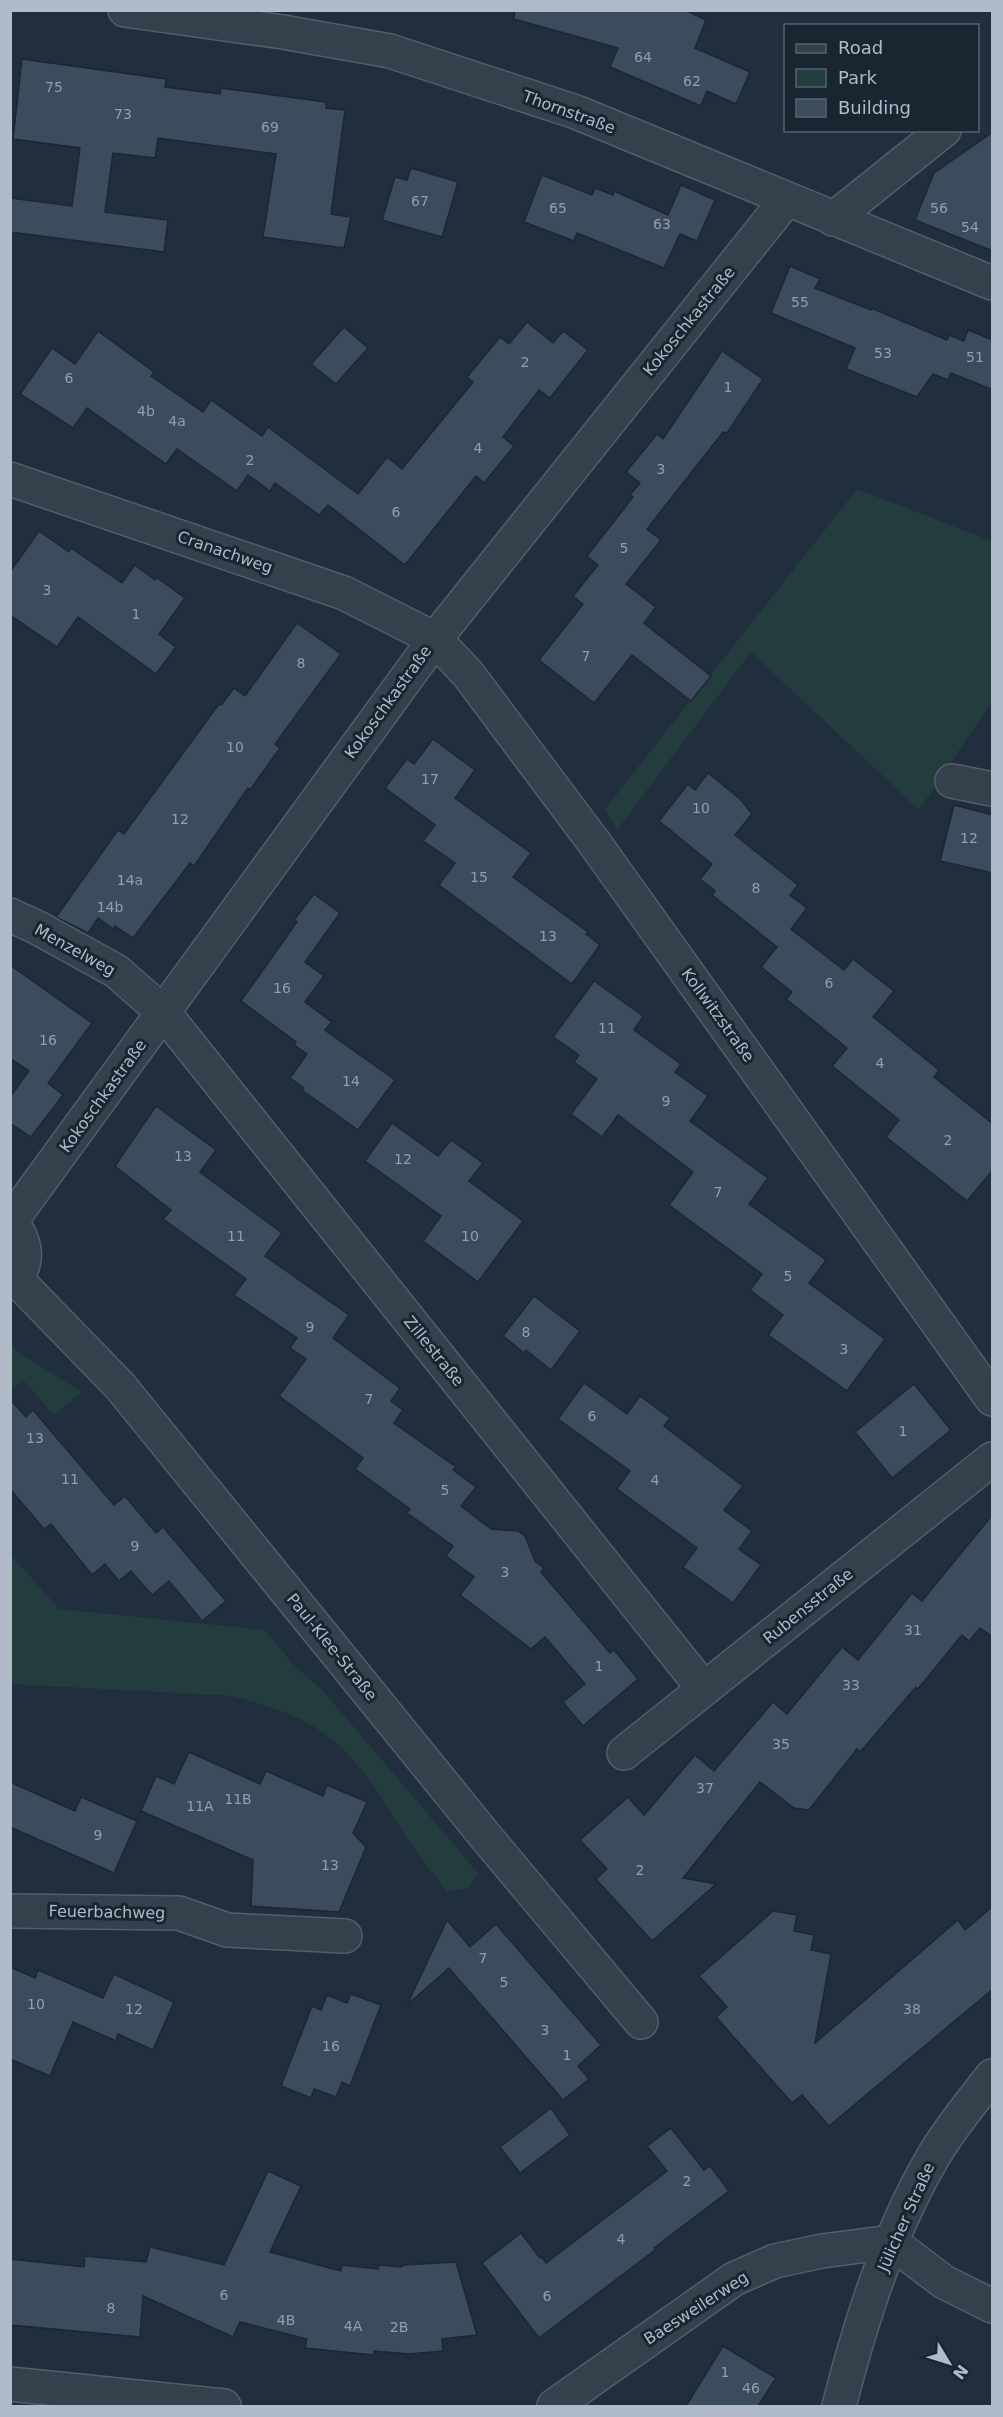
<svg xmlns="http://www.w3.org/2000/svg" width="1003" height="2417" font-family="'DejaVu Sans',sans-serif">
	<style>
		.green { fill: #233c3e }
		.building { fill: #3d4c5d; stroke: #1c2734; stroke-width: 1.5 }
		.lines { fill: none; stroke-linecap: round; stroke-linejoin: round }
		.minor-casing { stroke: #535d6b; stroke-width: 36 }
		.minor { stroke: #35404d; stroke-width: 33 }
		.labels { text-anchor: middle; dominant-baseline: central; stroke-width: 6; stroke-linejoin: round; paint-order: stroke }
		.number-label { font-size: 14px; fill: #949eae }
		.street-label { font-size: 16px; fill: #b1bac9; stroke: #1a2532 }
	</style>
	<rect width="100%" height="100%" fill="#212e3d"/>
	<g class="green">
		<polygon points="857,489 992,541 992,701 919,810 751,652 617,830 605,809"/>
		<polygon points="11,1343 19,1353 82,1392 54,1415 23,1380 11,1390"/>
		<path d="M11,1555L59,1609L265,1630L293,1664L325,1693L478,1873L469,1888L448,1892C436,1877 424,1863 414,1848C388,1810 367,1767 330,1738C304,1716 265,1705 233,1696L11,1684Z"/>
	</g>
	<g class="building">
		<polygon points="515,10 685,10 706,20 695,48 750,72 736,104 707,91 701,106 610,67 618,48 514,19"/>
		<polygon points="22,59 166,79 165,87 220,94 221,88 326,102 326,108 345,110 331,214 351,217 344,248 263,237 276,154 158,138 155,158 113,153 105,212 168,220 164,252 10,232 10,198 72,206 80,148 13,139"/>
		<polygon points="993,132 993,251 915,220 934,173"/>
		<polygon points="411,168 458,182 442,237 382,220 395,177 407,180"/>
		<polygon points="542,175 592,195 595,188 613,195 614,191 668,215 681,185 715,200 697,241 680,234 664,268 577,233 574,241 524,222"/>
		<polygon points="790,266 820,279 815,288 871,310 871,308 947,340 949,335 964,341 968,330 993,340 993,390 951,373 948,380 933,374 917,397 846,369 855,348 771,313"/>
		<polygon points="527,322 553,343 563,331 588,350 550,398 539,390 503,437 514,446 484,483 476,476 405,565 328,505 319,515 275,483 270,491 248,475 237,491 177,449 166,464 87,408 73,428 20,394 52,348 75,364 98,331 154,372 151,376 203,412 211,400 262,436 268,427 358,494 387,457 402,469 473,382 467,377 500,337 509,344"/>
		<polygon points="344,327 368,348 336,384 311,364"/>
		<polygon points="722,351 763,379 727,433 723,432 647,529 661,540 626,584 656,607 644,623 711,676 691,701 632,655 594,703 539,660 583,604 573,596 598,565 587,556 633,497 630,495 640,483 626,472 657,434 663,439"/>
		<polygon points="39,531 69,552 71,548 122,583 135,565 155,580 156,577 185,598 159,634 176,647 156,674 78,617 57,647 10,615 10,572"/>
		<polygon points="297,623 341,654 275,744 280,748 250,790 248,788 194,866 190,863 133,938 115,926 113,929 98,918 88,933 56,917 118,830 124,834 219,704 221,705 234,688 245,696"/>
		<polygon points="433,739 475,770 455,798 531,853 513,877 588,932 586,934 600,945 572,984 439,885 455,863 423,841 435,825 385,788 407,759 414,764"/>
		<polygon points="708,773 740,799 752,814 735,835 798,885 790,895 807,908 791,929 844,970 853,959 894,991 873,1017 939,1070 934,1077 993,1124 993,1170 967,1201 886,1137 899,1120 832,1066 847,1048 786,999 792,992 761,967 777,947 712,895 715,891 700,879 712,864 659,821 688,784 695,790"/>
		<polygon points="954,805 993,815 993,873 940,861"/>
		<polygon points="314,894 340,913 305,962 324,976 305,1002 332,1022 325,1030 395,1080 358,1130 302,1090 304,1088 290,1078 307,1054 294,1045 296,1042 241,1001 297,922 294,920"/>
		<polygon points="10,965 92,1023 48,1083 63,1095 31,1137 10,1123 10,1097 29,1071 10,1058"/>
		<polygon points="594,981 643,1016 634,1030 681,1064 675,1072 708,1096 690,1121 768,1178 749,1204 826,1260 809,1283 885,1339 847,1391 768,1335 783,1315 750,1290 762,1274 669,1205 693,1172 618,1115 602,1137 571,1114 597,1079 574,1062 579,1055 553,1037"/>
		<polygon points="156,1106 216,1150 200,1172 282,1233 265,1256 349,1315 333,1338 400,1388 391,1401 403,1410 394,1423 456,1467 453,1470 476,1487 461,1506 491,1529 518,1531 525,1536 535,1561 544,1568 541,1572 610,1653 614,1650 638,1679 583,1726 563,1702 585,1684 545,1637 531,1649 460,1595 474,1577 446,1556 453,1546 407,1513 410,1509 355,1469 363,1458 279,1396 306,1359 290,1348 297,1338 234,1295 246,1279 163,1219 171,1210 115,1166"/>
		<polygon points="392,1123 438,1156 451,1140 483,1163 469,1181 523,1221 478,1282 423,1241 441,1216 365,1161"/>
		<polygon points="534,1296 580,1331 551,1370 526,1350 524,1353 503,1336"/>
		<polygon points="584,1383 627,1414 640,1396 670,1418 664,1426 743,1486 724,1510 752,1531 739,1549 761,1565 733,1603 683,1567 697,1548 617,1489 630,1471 558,1419"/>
		<polygon points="914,1384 951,1430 892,1478 855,1432"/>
		<polygon points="10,1399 26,1417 33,1410 114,1505 125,1496 156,1533 163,1527 226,1601 202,1621 169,1581 152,1595 131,1571 119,1581 105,1564 92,1575 51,1524 44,1529 10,1489"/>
		<polygon points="993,1514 993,1637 980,1628 969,1641 962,1635 918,1689 916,1687 860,1752 857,1749 809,1810 794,1808 760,1782 683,1878 716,1884 652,1941 596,1879 607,1869 580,1840 628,1797 644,1815 695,1755 714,1771 773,1702 787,1714 842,1647 858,1660 912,1593 922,1601"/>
		<polygon points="189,1752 260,1784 266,1771 323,1796 327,1785 367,1802 353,1833 366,1847 339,1912 251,1906 253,1860 141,1811 156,1776 174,1784"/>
		<polygon points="10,1782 75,1811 81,1797 137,1821 114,1873 10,1827"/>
		<polygon points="993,1906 993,1989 829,2126 802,2095 792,2103 716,2017 727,2007 699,1976 773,1911 797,1915 794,1931 814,1935 811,1950 831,1954 815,2043 958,1920 965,1930"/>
		<polygon points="447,1920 470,1947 496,1924 601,2045 578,2066 589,2079 563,2100 449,1968 407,2005"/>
		<polygon points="10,1967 35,1978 38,1970 103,1998 114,1974 174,2002 153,2050 118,2034 116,2041 73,2022 50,2076 10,2059"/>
		<polygon points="351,1994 381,2005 350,2086 342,2082 336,2097 314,2089 311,2098 281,2086 312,2006 321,2010 327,1995 347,2003"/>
		<polygon points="551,2108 570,2135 520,2173 500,2147"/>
		<polygon points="671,2128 704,2170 710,2166 729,2191 654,2248 655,2250 539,2338 482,2263 521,2233 540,2258 542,2257 546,2263 667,2171 647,2146"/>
		<polygon points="268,2171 301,2186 270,2252 341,2271 342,2265 378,2269 379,2265 401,2267 404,2265 456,2262 477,2335 442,2339 443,2351 409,2354 374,2351 374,2355 305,2348 307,2339 240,2322 233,2337 143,2296 140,2337 10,2325 10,2259 84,2267 85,2256 146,2262 150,2247 224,2265"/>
		<polygon points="723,2346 776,2378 758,2406 686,2406"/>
	</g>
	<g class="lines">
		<g class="minor-casing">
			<g id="minor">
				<polyline points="125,10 283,32 390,51 576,112 992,283"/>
				<polyline points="833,219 944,130"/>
				<polyline points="10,479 344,593 435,639 468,674 593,841 992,1399"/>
				<polyline points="952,781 992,789"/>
				<polyline points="10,915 38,928 116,971 164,1013 704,1689"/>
				<path d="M10,1221C26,1240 32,1265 10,1283"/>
				<polyline points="11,1221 435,639 786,200"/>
				<polyline points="16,1279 120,1386 486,1837 641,2022"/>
				<polyline points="624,1753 992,1459"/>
				<polyline points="10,1911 179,1913 227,1930 345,1936"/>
				<polyline points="891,2242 944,2282 992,2306"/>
				<polyline points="10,2384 224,2406"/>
				<polyline points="554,2406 734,2279 775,2261 822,2251 891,2242"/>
				<path d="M839,2406C861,2321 888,2234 933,2157C949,2129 972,2102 992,2076"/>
			</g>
		</g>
		<use href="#minor" class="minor"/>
	</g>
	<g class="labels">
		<g class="number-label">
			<text x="643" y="57">64</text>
			<text x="692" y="81">62</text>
			<text x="54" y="87">75</text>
			<text x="123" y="114">73</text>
			<text x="270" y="127">69</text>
			<text x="420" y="201">67</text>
			<text x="558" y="208">65</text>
			<text x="939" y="208">56</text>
			<text x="662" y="224">63</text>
			<text x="970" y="227">54</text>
			<text x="800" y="302">55</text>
			<text x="883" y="353">53</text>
			<text x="975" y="357">51</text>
			<text x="525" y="362">2</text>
			<text x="69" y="378">6</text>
			<text x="728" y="387">1</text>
			<text x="146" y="411">4b</text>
			<text x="177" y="421">4a</text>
			<text x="478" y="448">4</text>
			<text x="250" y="460">2</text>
			<text x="661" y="469">3</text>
			<text x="396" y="512">6</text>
			<text x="624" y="548">5</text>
			<text x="47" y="590">3</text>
			<text x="136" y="614">1</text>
			<text x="586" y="656">7</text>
			<text x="301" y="663">8</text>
			<text x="235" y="747">10</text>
			<text x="430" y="779">17</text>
			<text x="701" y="808">10</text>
			<text x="180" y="819">12</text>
			<text x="969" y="838">12</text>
			<text x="479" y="877">15</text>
			<text x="130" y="880">14a</text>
			<text x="756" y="888">8</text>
			<text x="110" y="907">14b</text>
			<text x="548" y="936">13</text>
			<text x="829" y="983">6</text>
			<text x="282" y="988">16</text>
			<text x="607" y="1028">11</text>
			<text x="48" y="1040">16</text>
			<text x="880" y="1063">4</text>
			<text x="351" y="1081">14</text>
			<text x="666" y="1101">9</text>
			<text x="948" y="1140">2</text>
			<text x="183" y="1156">13</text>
			<text x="403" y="1159">12</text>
			<text x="718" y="1192">7</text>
			<text x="236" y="1236">11</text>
			<text x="470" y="1236">10</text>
			<text x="788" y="1276">5</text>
			<text x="310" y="1327">9</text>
			<text x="526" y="1332">8</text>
			<text x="844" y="1349">3</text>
			<text x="369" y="1399">7</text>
			<text x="592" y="1416">6</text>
			<text x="903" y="1431">1</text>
			<text x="35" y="1438">13</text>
			<text x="70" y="1479">11</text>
			<text x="655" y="1480">4</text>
			<text x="445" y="1490">5</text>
			<text x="135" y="1546">9</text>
			<text x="505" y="1572">3</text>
			<text x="913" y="1630">31</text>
			<text x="599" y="1666">1</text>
			<text x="851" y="1685">33</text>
			<text x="781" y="1744">35</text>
			<text x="705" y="1788">37</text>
			<text x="238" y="1799">11B</text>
			<text x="200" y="1806">11A</text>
			<text x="98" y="1835">9</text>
			<text x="330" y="1865">13</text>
			<text x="640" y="1870">2</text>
			<text x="483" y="1958">7</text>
			<text x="504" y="1982">5</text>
			<text x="36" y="2004">10</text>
			<text x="134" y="2009">12</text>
			<text x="912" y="2009">38</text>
			<text x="545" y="2030">3</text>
			<text x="331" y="2046">16</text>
			<text x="567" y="2055">1</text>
			<text x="687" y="2181">2</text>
			<text x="621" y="2239">4</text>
			<text x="224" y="2295">6</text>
			<text x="547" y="2296">6</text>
			<text x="111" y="2308">8</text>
			<text x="286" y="2320">4B</text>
			<text x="353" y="2326">4A</text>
			<text x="399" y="2327">2B</text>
			<text x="725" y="2372">1</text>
			<text x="751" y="2388">46</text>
		</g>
		<g class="street-label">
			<text transform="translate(569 112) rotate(20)">Thornstraße</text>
			<text transform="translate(689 321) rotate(-51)">Kokoschkastraße</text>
			<text transform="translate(225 552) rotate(19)">Cranachweg</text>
			<text transform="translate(388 702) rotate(-54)">Kokoschkastraße</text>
			<text transform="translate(75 950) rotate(29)">Menzelweg</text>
			<text transform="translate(718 1015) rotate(54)">Kollwitzstraße</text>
			<text transform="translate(103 1096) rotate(-54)">Kokoschkastraße</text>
			<text transform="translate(434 1351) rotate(51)">Zillestraße</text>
			<text transform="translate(808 1606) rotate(-39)">Rubensstraße</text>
			<text transform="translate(332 1647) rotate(51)">Paul-Klee-Straße</text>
			<text transform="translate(107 1912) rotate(1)">Feuerbachweg</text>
			<text transform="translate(906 2217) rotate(-66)">Jülicher Straße</text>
			<text transform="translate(696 2308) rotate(-33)">Baesweilerweg</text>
		</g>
	</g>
	<rect width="1003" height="2417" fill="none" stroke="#b1bac9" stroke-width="24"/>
	<rect x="784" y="24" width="195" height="108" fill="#1a2532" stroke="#56616e" stroke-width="1.5"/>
	<rect x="796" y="44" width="30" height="9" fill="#35404d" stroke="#56616e" stroke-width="1.5"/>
	<text x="838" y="54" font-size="18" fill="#b1bac9">Road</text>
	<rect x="796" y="69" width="30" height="18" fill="#233c3e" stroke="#56616e" stroke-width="1.5"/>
	<text x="838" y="84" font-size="18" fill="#b1bac9">Park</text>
	<rect x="796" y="99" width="30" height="18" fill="#3d4c5d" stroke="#56616e" stroke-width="1.5"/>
	<text x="838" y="114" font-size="18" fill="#b1bac9">Building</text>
	<g transform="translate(949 2363) rotate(128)" stroke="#1a2532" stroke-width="4.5" paint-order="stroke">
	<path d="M0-4.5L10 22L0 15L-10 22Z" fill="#b1bac9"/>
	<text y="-9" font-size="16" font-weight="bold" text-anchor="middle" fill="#b1bac9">N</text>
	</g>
</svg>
